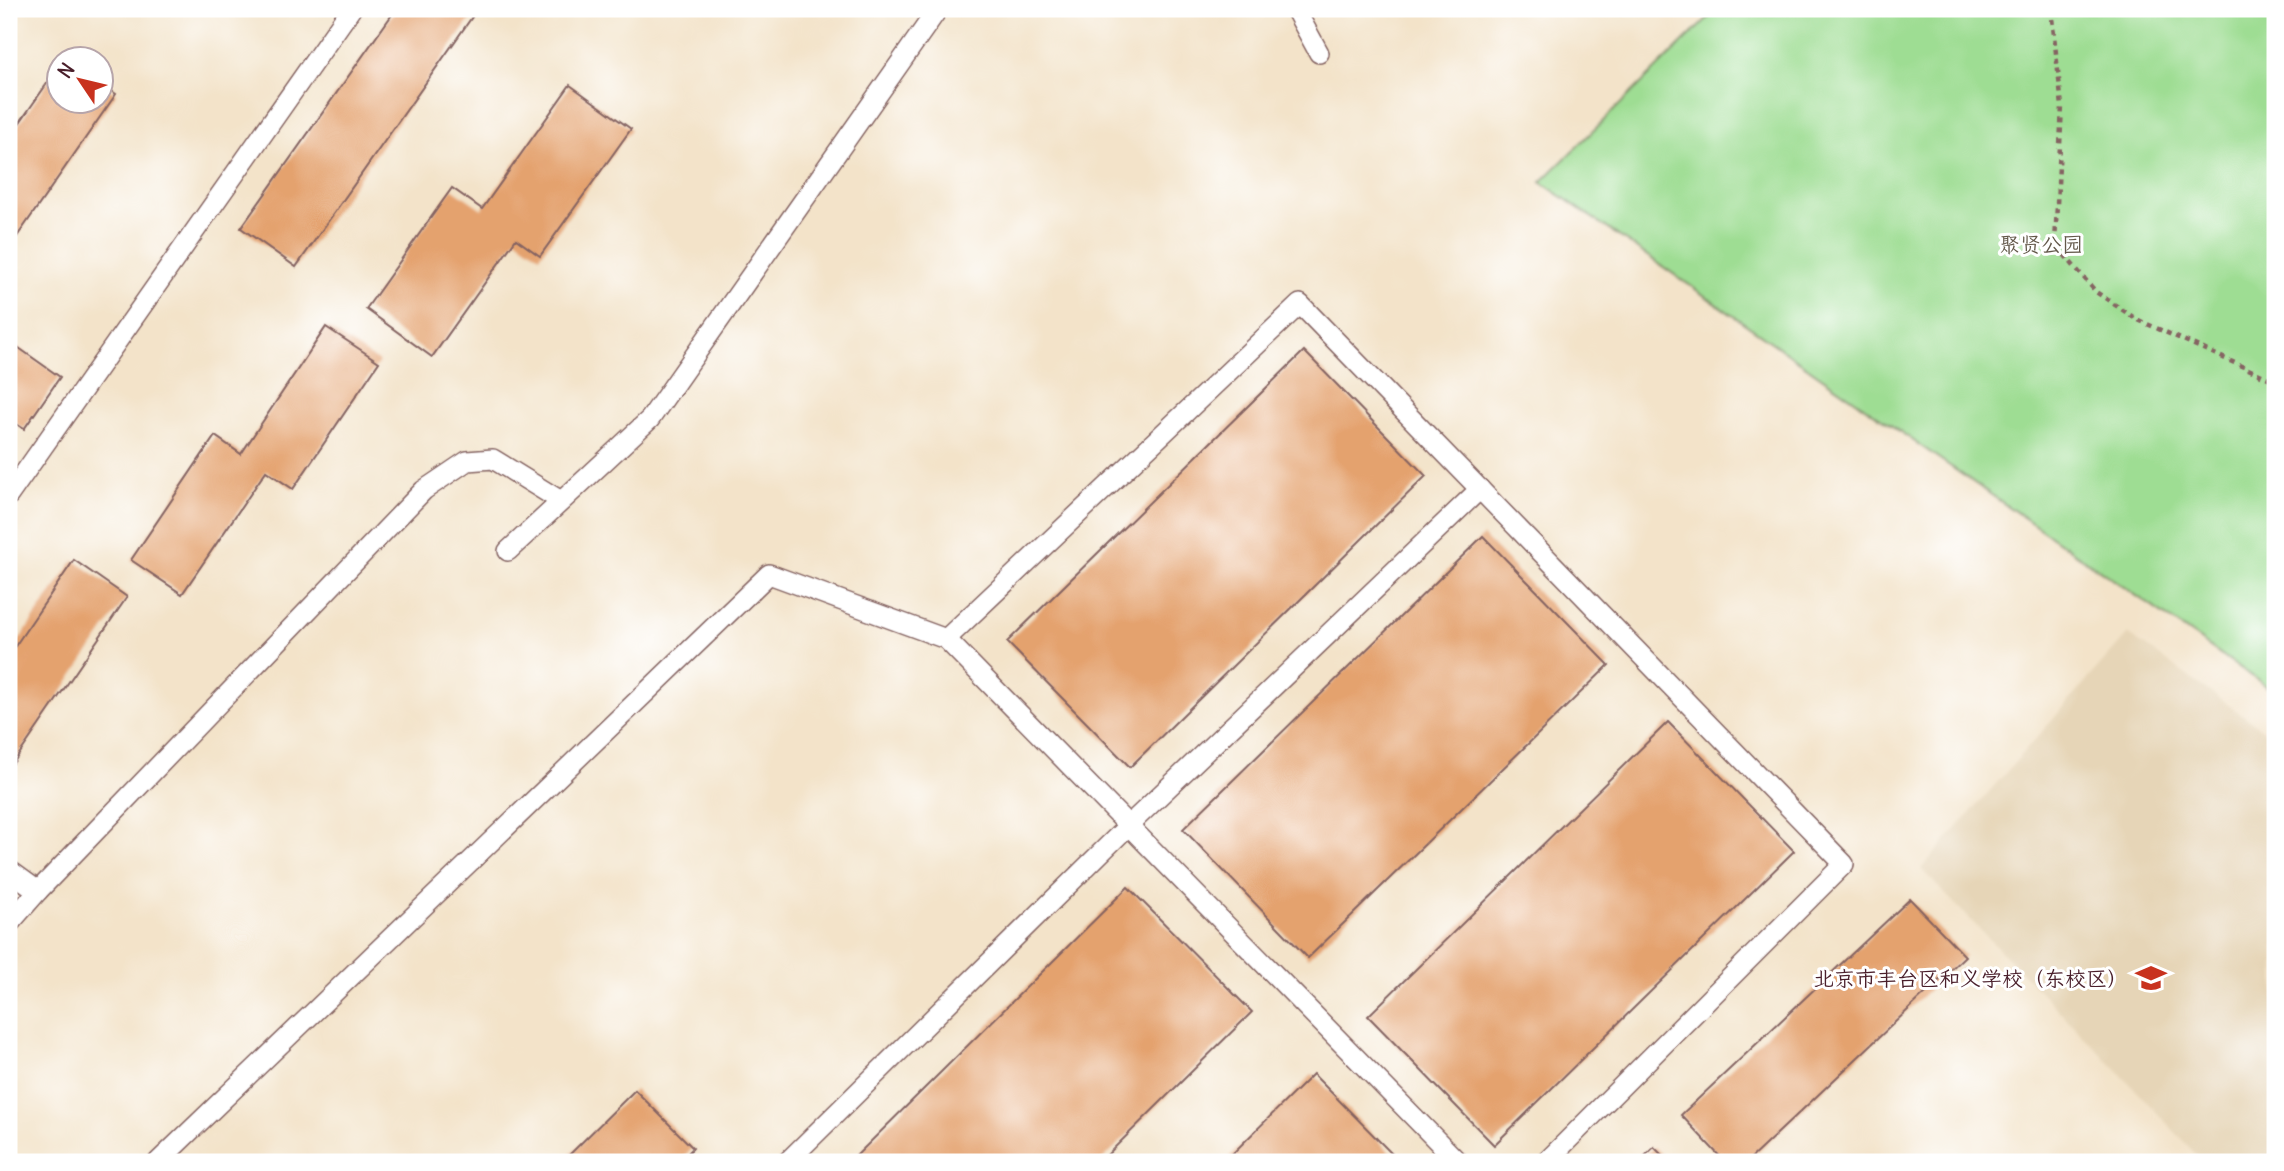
<svg xmlns="http://www.w3.org/2000/svg" width="2284" height="1171" font-family="Delius,'LXGW WenKai TC',sans-serif">
	<style>
		.built { fill: #e6d5b7 }
		.green { fill: #9edd93; stroke: #747e5f; stroke-width: 2 }
		.building { fill: #e4a26e }
		.lines { fill: none; stroke-linecap: round; stroke-linejoin: round }
		.lane-casing { stroke: #856462; stroke-width: 22 }
		.path { stroke: #856462; stroke-width: 4.5; stroke-dasharray: 5 5; stroke-linecap: butt }
		.lane { stroke: #fff; stroke-width: 19 }
		.labels { text-anchor: middle; dominant-baseline: central; stroke-width: 6; stroke-linejoin: round; paint-order: stroke }
		.park-label { font-size: 21px; fill: #63584a; stroke: #fff }
		.poi-label { font-size: 21px; fill: #4a1f2b; stroke: #fff; text-anchor: end }
	</style>
	<rect width="100%" height="100%" fill="#fff"/>
	<filter id="ink" filterUnits="userSpaceOnUse"><feTurbulence type="fractalNoise" baseFrequency=".0143" numOctaves="2"/><feDisplacementMap in="SourceGraphic" scale="14" xChannelSelector="R" yChannelSelector="G"/><feConvolveMatrix kernelMatrix="1 2 1 2 8 2 1 2 1" color-interpolation-filters="sRGB"/></filter>
	<filter id="wash" filterUnits="userSpaceOnUse"><feTurbulence type="fractalNoise" baseFrequency=".00686" numOctaves="4" result="noise"/><feDisplacementMap in="SourceGraphic" scale="28" xChannelSelector="R" yChannelSelector="G"/><feGaussianBlur stdDeviation="1.57" result="paint"/><feColorMatrix in="noise" values="0 0 0 0 0 0 0 0 0 0 0 0 0 0 0 0 0 1.4 0 .05"/><feComposite in="paint" operator="in"/></filter>
	<g filter="url(#wash)">
		<rect width="100%" height="100%" fill="#f3e3c9"/>
		<polygon class="built" points="2128,634 2275,738 2275,1162 2203,1162 2133,1087 1921,869"/>
		<polygon class="green" points="1717,9 2275,9 2275,692 1541,182"/>
		<g id="blocks">
			<g class="building">
				<polygon points="396,9 460,9 472,17 296,267 241,228"/>
				<polygon points="60,65 60,102 102,102 102,84 116,94 9,248 9,138"/>
				<polygon points="570,85 631,129 540,256 516,239 432,357 366,309 452,188 482,209"/>
				<polygon points="326,327 379,362 293,489 266,471 182,594 131,560 215,436 241,454"/>
				<polygon points="9,341 60,377 24,429 9,419"/>
				<polygon points="1304,351 1426,476 1130,767 1007,642"/>
				<polygon points="1483,536 1609,665 1308,958 1183,829"/>
				<polygon points="74,560 127,597 9,769 9,655"/>
				<polygon points="1668,722 1794,851 1494,1145 1368,1016"/>
				<polygon points="1128,887 1252,1012 1100,1162 850,1162"/>
				<polygon points="1910,899 1965,956 1747,1162 1725,1162 1681,1115"/>
				<polygon points="1313,1074 1400,1162 1224,1162"/>
				<polygon points="635,1090 693,1148 679,1162 562,1162"/>
				<polygon points="1654,1147 1669,1162 1639,1162"/>
			</g>
		</g>
	</g>
	<g filter="url(#ink)">
		<use href="#blocks" fill-opacity="0" stroke="#856462" stroke-width="2"/>
		<g class="lines">
			<g class="lane-casing">
				<g id="lane">
					<polyline points="1295,9 1319,53"/>
					<polyline points="9,495 351,9"/>
					<polyline points="508,551 650,419 938,9"/>
					<polyline points="946,639 1300,304 1844,864 1546,1162"/>
					<polyline points="9,870 38,891 424,490 467,461 493,459 561,501"/>
					<polyline points="9,924 38,891"/>
					<polyline points="158,1162 769,574 946,639 1458,1162"/>
					<polyline points="787,1162 1129,825 1480,489"/>
				</g>
			</g>
			<polyline class="path" points="2051,9 2062,106 2055,244 2096,292 2136,319 2275,381"/>
			<use href="#lane" class="lane"/>
		</g>
	</g>
	<defs>
		<g id="school-bare" transform="scale(2.415)"><path d="M0-5L7-2L0 1L-7-2ZM-4 1L0 2.5L4 1V4Q0 6-4 4Z" fill="#c8321e" stroke="#fff" stroke-width="2.5" paint-order="stroke"/></g>
	</defs>
	<g fill-rule="evenodd">
		<use href="#school-bare" x="2151" y="978"/>
	</g>
	<g class="labels">
		<g class="park-label">
			<text x="2041" y="244">聚贤公园</text>
		</g>
		<g class="poi-label">
			<text x="2128" y="978">北京市丰台区和义学校（东校区）</text>
		</g>
	</g>
	<rect width="2284" height="1171" fill="none" stroke="#fff" stroke-width="35"/>
	<g transform="translate(80 80) rotate(305)"><circle r="33" fill="#ffffff" stroke="#b7a5aa" stroke-width="2"/>
	<path d="M0-5L12 26L0 18L-12 26Z" fill="#c8321e"/>
	<text y="-10" font-size="19" font-weight="bold" text-anchor="middle" fill="#4a1f2b">N</text>
	</g>
</svg>
